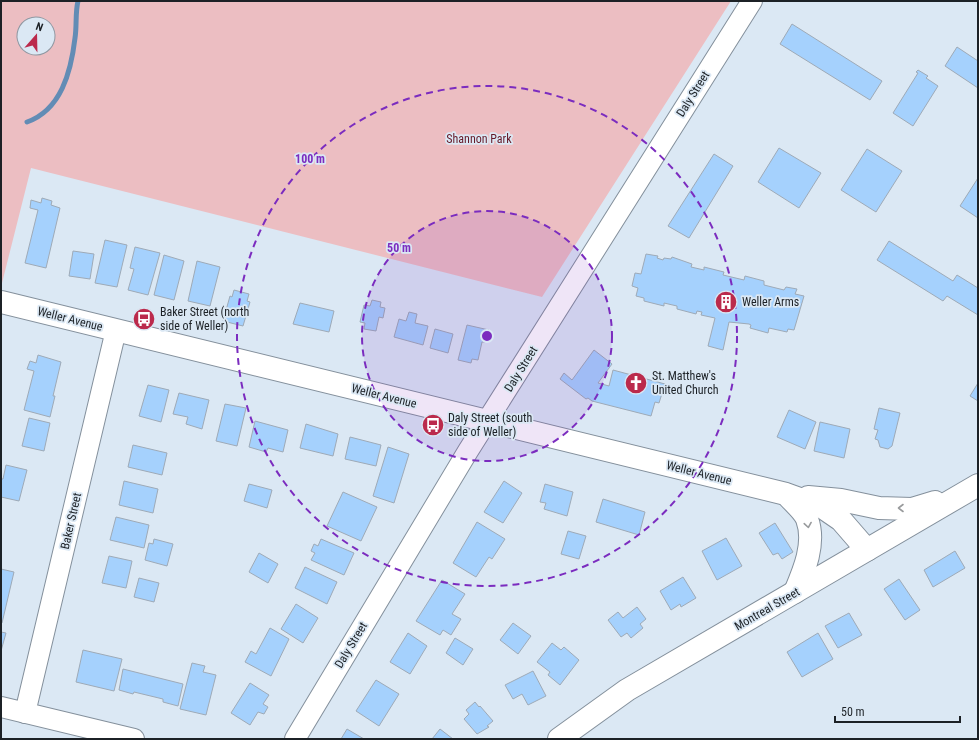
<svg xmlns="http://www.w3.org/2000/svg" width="979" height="740" font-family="'Roboto Condensed',sans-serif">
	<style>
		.green { fill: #ecbec2; fill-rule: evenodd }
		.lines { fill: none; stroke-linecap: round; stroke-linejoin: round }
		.stream { stroke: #628cb5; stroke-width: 5 }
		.building { fill: #a5d1fd; stroke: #9eaab7 }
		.street-casing { stroke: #84909c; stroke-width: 22 }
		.secondary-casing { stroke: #84909c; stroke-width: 24 }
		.street { stroke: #fff; stroke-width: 20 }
		.secondary { stroke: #fff; stroke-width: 22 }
		.oneway { stroke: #999b9d }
		.ring { fill: none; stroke: #7b2cbf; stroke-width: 2; stroke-dasharray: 7 5 }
		.labels { text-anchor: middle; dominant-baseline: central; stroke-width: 3.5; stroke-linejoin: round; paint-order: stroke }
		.street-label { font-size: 12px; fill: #1c2126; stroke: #dbe8f4 }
		.park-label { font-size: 12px; fill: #651928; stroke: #dbe8f4 }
		.poi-label { font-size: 12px; fill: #1c2126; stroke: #dbe8f4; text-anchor: start }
		.centre { fill: #7b2cbf; stroke: #dbe8f4; stroke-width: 2 }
		.ring-label { font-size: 12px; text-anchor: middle; font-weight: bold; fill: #7b2cbf; stroke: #dbe8f4; stroke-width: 3.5; stroke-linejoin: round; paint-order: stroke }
	</style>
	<rect width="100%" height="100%" fill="#dbe8f4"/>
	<path class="green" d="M1,1H731L542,297L31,168L1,287ZM24,24H48V48H24Z"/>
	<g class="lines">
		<path class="stream" d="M27,122C61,110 71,72 75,38C77,25 75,14 78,1"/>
	</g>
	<g class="building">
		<polygon points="792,24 882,81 870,100 780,44"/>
		<polygon points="957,47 978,61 978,88 945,66"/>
		<polygon points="918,70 928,76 926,78 938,86 913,126 893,113 918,73 916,72"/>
		<polygon points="779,148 821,173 799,208 758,182"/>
		<polygon points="867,149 902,171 876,212 841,190"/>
		<polygon points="714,154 733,166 689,238 668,226"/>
		<polygon points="978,178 978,218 960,206"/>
		<polygon points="42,198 52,201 51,205 60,208 46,268 25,263 38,210 30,208 31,200 41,203"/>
		<polygon points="105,240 127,245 117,287 95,283"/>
		<polygon points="889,241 953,281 957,275 978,288 978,315 947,296 943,301 877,260"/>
		<polygon points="135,247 160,253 148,295 128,290 134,269 130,268"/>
		<polygon points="73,251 94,254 90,279 69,276"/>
		<polygon points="646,254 658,256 657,258 663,260 664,258 671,259 672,257 692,264 691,267 704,270 704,267 724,272 723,275 744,280 745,276 764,281 764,285 784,290 786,287 797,289 795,294 804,296 794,330 788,329 787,332 769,328 768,333 750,328 751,325 749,324 729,322 723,350 708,346 715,318 701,315 702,312 697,311 696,314 677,309 677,306 664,303 664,306 644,301 644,298 636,296 638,288 632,286 635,273 641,274"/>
		<polygon points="164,255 184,261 174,300 154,295"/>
		<polygon points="197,261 220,267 210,306 188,301"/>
		<polygon points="234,290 249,294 247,301 250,302 243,326 223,321 230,296 232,297"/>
		<polygon points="372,300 381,302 380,307 385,308 383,318 379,317 376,331 364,329 365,323 360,322 364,305 370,306"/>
		<polygon points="300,303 334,311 329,332 293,324"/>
		<polygon points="409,312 417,314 415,323 428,326 423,345 394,337 399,319 406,321"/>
		<polygon points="467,325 489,330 485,342 482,342 478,360 472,359 471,363 458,360"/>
		<polygon points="435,329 453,334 448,353 430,348"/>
		<polygon points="594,350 612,364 598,383 609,386 613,370 665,384 659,403 655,402 651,416 592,401 588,398 586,399 560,379 564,373 572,380"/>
		<polygon points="38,355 61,362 53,396 55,396 50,417 24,410 34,371 27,369 30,361 36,363"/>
		<polygon points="978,383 978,401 970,396"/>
		<polygon points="148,385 169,390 161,422 139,416"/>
		<polygon points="179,393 209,400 202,429 186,424 188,417 173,414"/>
		<polygon points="225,404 246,408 237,446 216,441"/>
		<polygon points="879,408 900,413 892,446 888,449 880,447 878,440 875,439 878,430 874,429"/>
		<polygon points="789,410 816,422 805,449 777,437"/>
		<polygon points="29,418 50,423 44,451 22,446"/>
		<polygon points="255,421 288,430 283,452 268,448 266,452 249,447"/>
		<polygon points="820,422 850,429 844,458 814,451"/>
		<polygon points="306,424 338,434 333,456 300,448"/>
		<polygon points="350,437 381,445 376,466 345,459"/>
		<polygon points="133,445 167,453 162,475 128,467"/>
		<polygon points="388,447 409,454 394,503 373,496"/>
		<polygon points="6,465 27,470 19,501 1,497 1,479 3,479"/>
		<polygon points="124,481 158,489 153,513 119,505"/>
		<polygon points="504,481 522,493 503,523 484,512"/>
		<polygon points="249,484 272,490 267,508 244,501"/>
		<polygon points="545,484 573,492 567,516 544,509 546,503 540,502"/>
		<polygon points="343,492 377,507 361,541 327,526"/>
		<polygon points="603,499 645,512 639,535 596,522"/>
		<polygon points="116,517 149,525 144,548 110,540"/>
		<polygon points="477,522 505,539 492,559 489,557 476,577 453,563"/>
		<polygon points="775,523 793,552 782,559 778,553 773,555 759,533"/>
		<polygon points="568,531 586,536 579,559 561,554"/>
		<polygon points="726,538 742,566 717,580 702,551"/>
		<polygon points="154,539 173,544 167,566 145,560 149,543 153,544"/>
		<polygon points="321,539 354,553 344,575 311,560 315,553 311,551 314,544 318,546"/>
		<polygon points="955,551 965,568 933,587 924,570"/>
		<polygon points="259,553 278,564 268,583 249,572"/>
		<polygon points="109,556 132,561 126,588 102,583"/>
		<polygon points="305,567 337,582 327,604 295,588"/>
		<polygon points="1,569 14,572 2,623 1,623"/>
		<polygon points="683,577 696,598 681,607 680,604 671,610 660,591"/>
		<polygon points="139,578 159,583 154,602 134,597"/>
		<polygon points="899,579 920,610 905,620 884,589"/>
		<polygon points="442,580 465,594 452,614 461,619 451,635 443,630 440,635 416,621"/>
		<polygon points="296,604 318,618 303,643 281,629"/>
		<polygon points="637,607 646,619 640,624 643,628 631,638 627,633 621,637 608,620 618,612 623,618"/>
		<polygon points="849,613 862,635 838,648 825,626"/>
		<polygon points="513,623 531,636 518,654 500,640"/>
		<polygon points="270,628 289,639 271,676 245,662 251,651 256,654"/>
		<polygon points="1,632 6,633 1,651"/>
		<polygon points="408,633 427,646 410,674 390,662"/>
		<polygon points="818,633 833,659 802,677 787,652"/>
		<polygon points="455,638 473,649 463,665 446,653"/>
		<polygon points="552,643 561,650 564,647 579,660 560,685 548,675 550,672 537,662"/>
		<polygon points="83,650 122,659 114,691 76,682"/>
		<polygon points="192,663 205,666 203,672 216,675 206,715 180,709"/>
		<polygon points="123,669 183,684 178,706 163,702 163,699 134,692 133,694 119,690"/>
		<polygon points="533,671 546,696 528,705 522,694 513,699 505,685"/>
		<polygon points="376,680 399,694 379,726 356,711"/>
		<polygon points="250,683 269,695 263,704 268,707 264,714 258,712 250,725 231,713"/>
		<polygon points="475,702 479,707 480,706 493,721 487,726 489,727 477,734 464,719 469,714 466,710"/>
		<polygon points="347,729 364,739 341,739"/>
		<polygon points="440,729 453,739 432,739"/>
	</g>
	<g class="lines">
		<g class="street-casing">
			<g id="street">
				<polyline points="1,707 134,739"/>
				<polyline points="25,713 116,330"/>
				<polyline points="295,739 468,451 752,1"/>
			</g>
		</g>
		<g class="secondary-casing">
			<g id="secondary">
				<polyline points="1,302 786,494 822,507 841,520 867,550"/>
				<path d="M787,495C793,502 804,511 807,519C816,543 804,571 795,592"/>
				<polyline points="808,497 841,500 879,508 912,509 935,502"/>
				<polyline points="559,739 627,690 978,485"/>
			</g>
		</g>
		<use href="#street" class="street"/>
		<use href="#secondary" class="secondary"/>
	</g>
	<defs><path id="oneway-chevron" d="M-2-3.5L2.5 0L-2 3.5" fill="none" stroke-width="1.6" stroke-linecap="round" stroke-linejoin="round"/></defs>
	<g class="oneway">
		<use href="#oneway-chevron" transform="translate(901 508) rotate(-180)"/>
		<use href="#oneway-chevron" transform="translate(808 525) rotate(81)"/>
	</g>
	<circle cx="487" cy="336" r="125" fill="#7b2cbf" fill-opacity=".12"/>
	<g class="ring">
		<circle cx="487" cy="336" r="125"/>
		<circle cx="487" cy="336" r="250"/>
	</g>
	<defs>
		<g id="building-disc" transform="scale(1.15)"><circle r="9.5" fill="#bb2a4c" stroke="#dbe8f4"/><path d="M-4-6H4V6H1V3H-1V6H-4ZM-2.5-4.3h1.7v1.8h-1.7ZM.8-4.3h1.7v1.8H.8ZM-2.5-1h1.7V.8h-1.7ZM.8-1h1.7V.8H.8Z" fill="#fff"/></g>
		<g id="bus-disc" transform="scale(1.15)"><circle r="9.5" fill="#bb2a4c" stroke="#dbe8f4"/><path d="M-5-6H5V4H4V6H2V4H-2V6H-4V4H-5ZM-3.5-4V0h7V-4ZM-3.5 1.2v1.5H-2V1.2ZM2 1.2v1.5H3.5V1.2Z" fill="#fff"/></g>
		<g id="church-disc" transform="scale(1.15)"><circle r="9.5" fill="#bb2a4c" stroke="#dbe8f4"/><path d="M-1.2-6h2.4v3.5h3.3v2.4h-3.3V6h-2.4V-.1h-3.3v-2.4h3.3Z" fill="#fff"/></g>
	</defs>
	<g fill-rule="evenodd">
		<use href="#building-disc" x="726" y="302"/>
		<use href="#bus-disc" x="144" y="319"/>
		<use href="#church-disc" x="636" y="383"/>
		<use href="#bus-disc" x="433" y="425"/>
	</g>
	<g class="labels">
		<g class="street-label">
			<text transform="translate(693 94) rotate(-58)">Daly Street</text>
			<text transform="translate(70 319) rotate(14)">Weller Avenue</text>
			<text transform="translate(521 369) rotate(-58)">Daly Street</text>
			<text transform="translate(384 396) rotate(14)">Weller Avenue</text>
			<text transform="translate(699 473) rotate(14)">Weller Avenue</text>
			<text transform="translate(71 521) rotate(-77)">Baker Street</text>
			<text transform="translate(767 609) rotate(-30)">Montreal Street</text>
			<text transform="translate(351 645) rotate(-59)">Daly Street</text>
		</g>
		<g class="park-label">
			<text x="479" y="139">Shannon Park</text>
		</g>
		<g class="poi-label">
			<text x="742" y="302">Weller Arms</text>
			<text x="160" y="312">Baker Street (north<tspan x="160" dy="14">side of Weller)</tspan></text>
			<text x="652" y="376">St. Matthew's<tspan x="652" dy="14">United Church</tspan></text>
			<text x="448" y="418">Daly Street (south<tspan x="448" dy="14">side of Weller)</tspan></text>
		</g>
	</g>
	<circle cx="487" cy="336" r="6" class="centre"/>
	<g class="ring-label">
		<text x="310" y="163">100 m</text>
		<text x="399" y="252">50 m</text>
	</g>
	<rect width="979" height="740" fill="none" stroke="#1c2126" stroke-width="4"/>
	<g transform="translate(36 36) rotate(20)"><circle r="19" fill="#dbe8f4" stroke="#8f98a2"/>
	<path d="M0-3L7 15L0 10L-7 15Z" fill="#bb2a4c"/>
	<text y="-6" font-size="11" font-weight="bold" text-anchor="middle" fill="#1c2126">N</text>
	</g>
	<path d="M835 716v6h125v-6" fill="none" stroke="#1c2126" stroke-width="2"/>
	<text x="841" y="716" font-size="12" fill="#1c2126" stroke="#dbe8f4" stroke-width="3" paint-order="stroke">50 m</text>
</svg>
